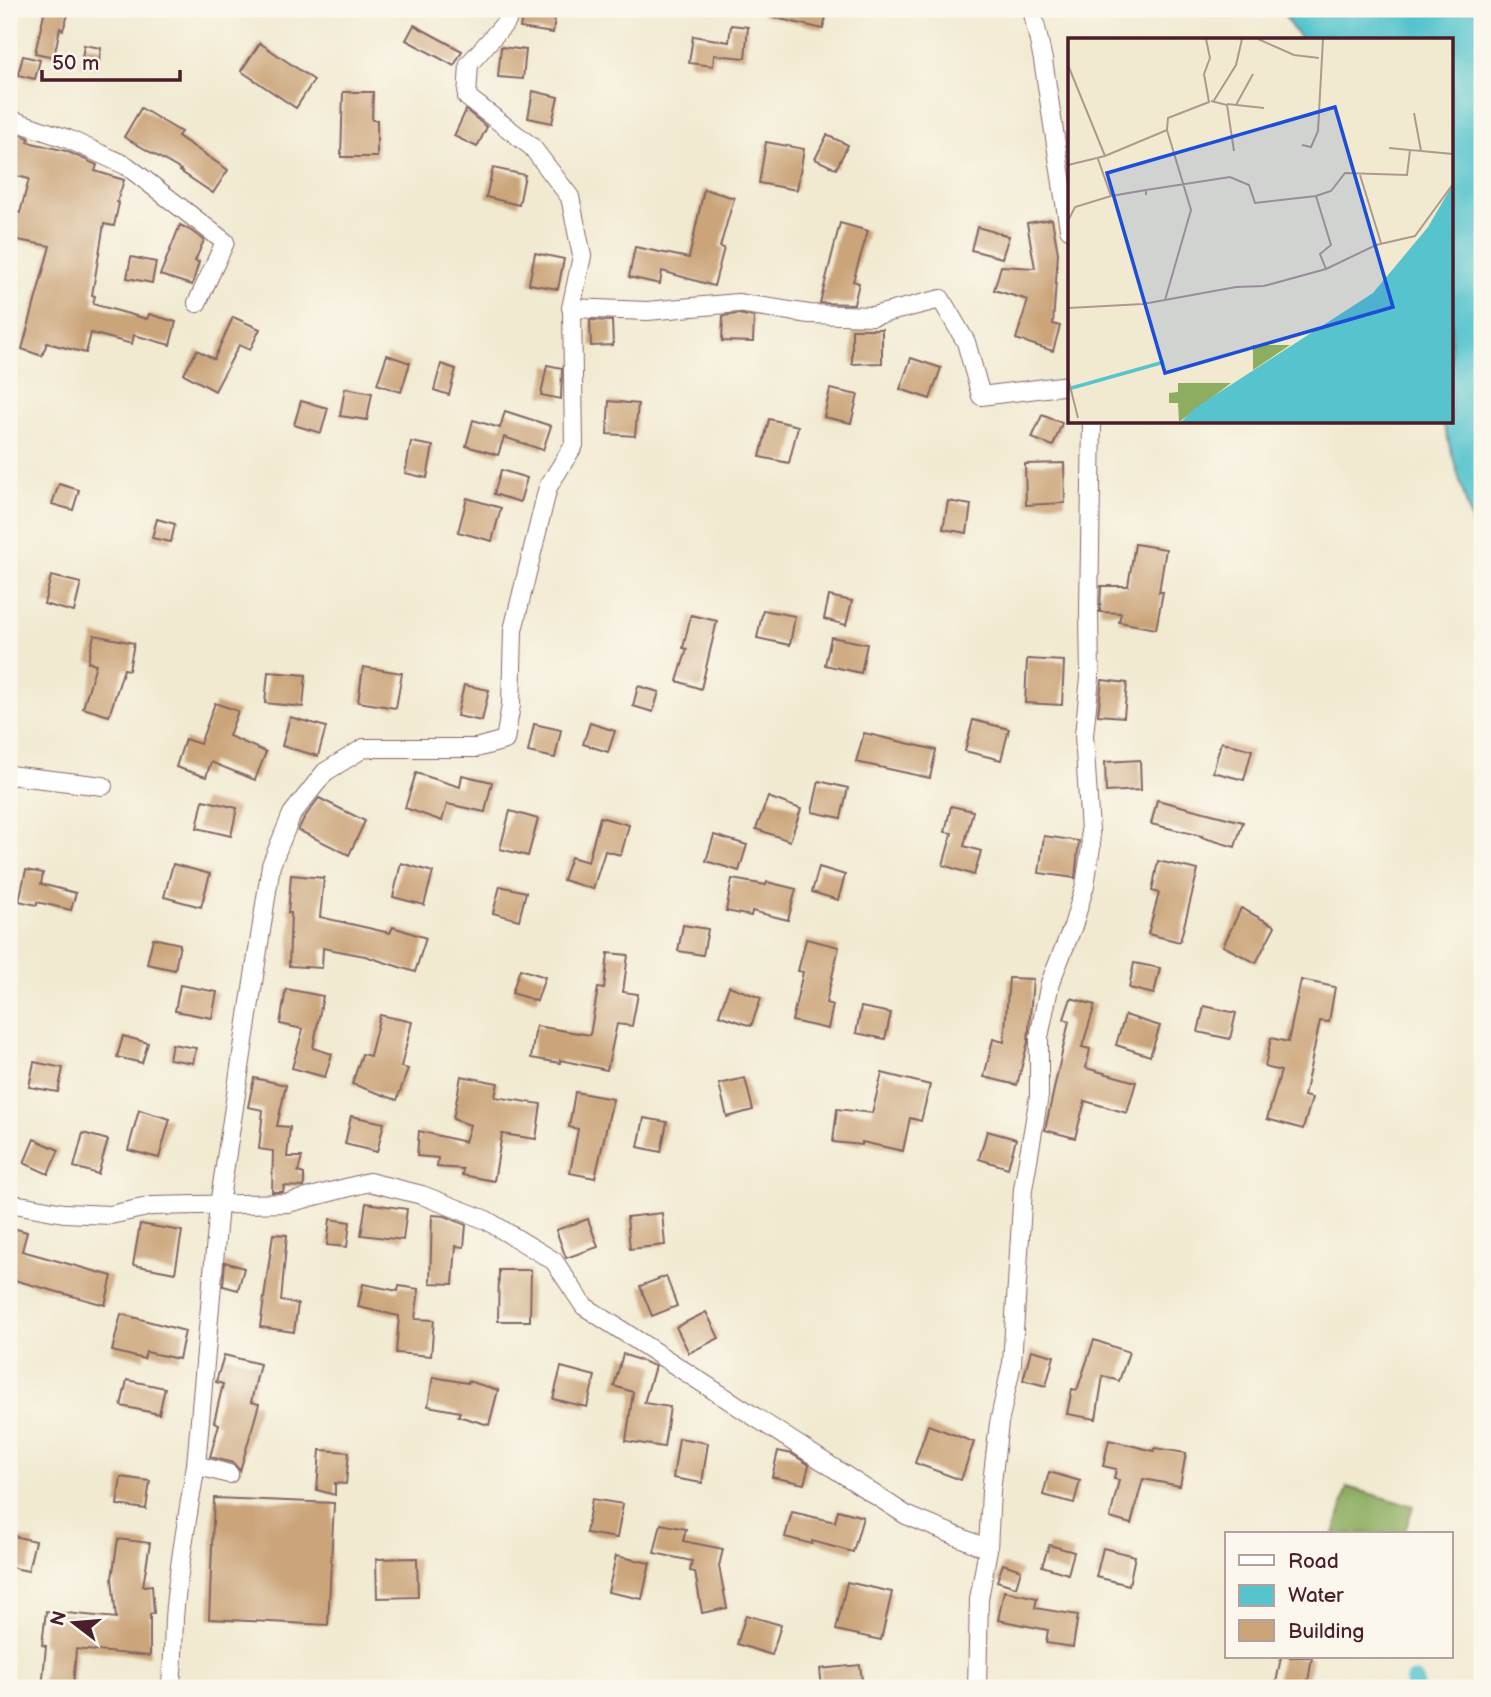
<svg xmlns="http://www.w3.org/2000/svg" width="1491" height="1697" font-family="'Balsamiq Sans',sans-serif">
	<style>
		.forest { fill: #8dad61; stroke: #6c6646; stroke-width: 2 }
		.water { fill: #57c4cd; stroke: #50727c; stroke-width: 2 }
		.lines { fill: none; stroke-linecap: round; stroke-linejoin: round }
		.canal { stroke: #57c4cd; stroke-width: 19 }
		.building { fill: #cba479 }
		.minor-casing { stroke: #846665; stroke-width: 20 }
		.minor { stroke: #fff; stroke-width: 18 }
		.inset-river { fill: none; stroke: #57c4cd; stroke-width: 3.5 }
		.inset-road { fill: none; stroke: #ae998f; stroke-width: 2 }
		.view { fill: #1d4ed8; fill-opacity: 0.15; stroke: #1d4ed8; stroke-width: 3.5 }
		.inset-edge { fill: none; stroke: #4a1f2b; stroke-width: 3.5 }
	</style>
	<rect width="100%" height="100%" fill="#fbf7ec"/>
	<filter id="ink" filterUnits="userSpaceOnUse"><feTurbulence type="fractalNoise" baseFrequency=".0143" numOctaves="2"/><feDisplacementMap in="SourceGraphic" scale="14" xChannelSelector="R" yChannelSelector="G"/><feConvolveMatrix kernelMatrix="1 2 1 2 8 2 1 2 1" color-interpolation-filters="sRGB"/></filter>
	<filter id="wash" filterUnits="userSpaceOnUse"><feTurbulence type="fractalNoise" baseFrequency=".00686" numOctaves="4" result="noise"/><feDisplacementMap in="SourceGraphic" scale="28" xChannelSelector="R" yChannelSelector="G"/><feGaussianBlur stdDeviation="1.57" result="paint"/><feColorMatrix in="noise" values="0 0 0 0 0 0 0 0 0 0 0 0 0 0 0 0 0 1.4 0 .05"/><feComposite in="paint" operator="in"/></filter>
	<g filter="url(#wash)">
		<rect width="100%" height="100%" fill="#f1ead1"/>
		<polygon class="forest" points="1347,1487 1413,1506 1404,1534 1334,1534"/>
		<polygon class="water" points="1282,9 1482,9 1482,558 1443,422 1451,422 1451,40 1302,40 1290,25"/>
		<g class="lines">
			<polyline class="canal" points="1414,1688 1414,1682"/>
		</g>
		<g id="blocks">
			<g class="building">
				<polygon points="45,9 70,9 63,30 60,28 54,57 35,53"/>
				<polygon points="523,9 556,9 553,33 520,28"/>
				<polygon points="763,9 828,9 823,29 763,15"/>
				<polygon points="414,25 462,51 454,66 406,40"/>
				<polygon points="731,25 748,27 745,58 714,55 713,66 689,63 693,36 729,42"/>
				<polygon points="260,43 314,80 296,108 241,71"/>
				<polygon points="84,45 101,48 98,68 81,66"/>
				<polygon points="501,47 526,50 523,79 498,77"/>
				<polygon points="23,56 40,60 35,79 18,75"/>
				<polygon points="533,91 558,97 552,123 528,118"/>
				<polygon points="343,92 373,92 372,120 377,120 377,157 341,157"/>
				<polygon points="141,108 181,132 178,136 228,170 213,193 180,171 181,170 124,137"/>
				<polygon points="466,110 487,127 477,147 454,136"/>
				<polygon points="13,132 29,138 28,142 66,151 86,160 97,165 95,171 124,180 117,202 119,203 114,226 104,224 92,295 95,296 93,304 147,319 149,314 176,322 170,345 134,335 132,344 91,333 86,353 47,343 42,356 22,349 50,246 12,239 17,212 20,213 29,179 9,174 9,157"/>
				<polygon points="827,135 848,145 836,169 815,159"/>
				<polygon points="766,142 804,149 797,190 759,183"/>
				<polygon points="493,168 525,175 519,205 486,197"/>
				<polygon points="704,189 734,198 720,247 724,248 714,286 662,271 660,284 629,277 635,247 689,258"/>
				<polygon points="1052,219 1058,253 1053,324 1060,326 1053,351 1016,339 1028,300 994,290 1001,266 1035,268 1027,223"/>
				<polygon points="840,223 868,231 853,281 859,283 854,304 820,303"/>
				<polygon points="180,225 190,230 204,240 195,261 199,262 192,285 160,275"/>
				<polygon points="977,227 1009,236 1002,258 971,250"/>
				<polygon points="535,253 564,259 558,289 529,284"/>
				<polygon points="131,257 156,262 152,283 127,278"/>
				<polygon points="738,314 754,317 753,342 722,341 723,316"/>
				<polygon points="233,317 260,329 250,350 239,345 215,391 184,374 197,350 214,359"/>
				<polygon points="590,320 612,321 613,345 591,346"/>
				<polygon points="852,329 882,329 882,363 852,364"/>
				<polygon points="387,355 410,363 401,392 377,384"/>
				<polygon points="911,358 941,368 930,399 900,389"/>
				<polygon points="441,364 456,369 449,395 434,390"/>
				<polygon points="547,365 562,368 561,399 541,395"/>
				<polygon points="345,388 372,393 367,420 340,416"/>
				<polygon points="830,389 858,395 851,423 824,417"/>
				<polygon points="301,401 328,408 321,433 294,425"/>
				<polygon points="609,401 638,404 635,436 607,434"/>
				<polygon points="505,411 551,426 543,450 504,437 498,455 466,446 473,420 500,428"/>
				<polygon points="1042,415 1062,423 1053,446 1032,438"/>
				<polygon points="769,419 798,426 789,463 760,457"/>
				<polygon points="411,442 433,446 427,478 405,473"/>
				<polygon points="1064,463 1065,503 1026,505 1025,464"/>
				<polygon points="501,470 527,478 520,502 494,494"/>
				<polygon points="59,484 79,490 73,510 52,504"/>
				<polygon points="467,498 501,508 492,541 458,532"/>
				<polygon points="948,501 971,505 967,533 943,529"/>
				<polygon points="157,519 175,524 171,542 152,538"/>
				<polygon points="1135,544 1166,549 1159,592 1163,592 1156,629 1119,622 1121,613 1100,612 1101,586 1128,586"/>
				<polygon points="51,576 81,583 74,612 44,604"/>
				<polygon points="829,596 852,601 846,625 824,619"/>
				<polygon points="763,610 795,616 790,645 757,638"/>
				<polygon points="691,615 717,621 701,689 677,681 687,649 683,648"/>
				<polygon points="94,635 134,643 129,670 124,669 109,716 83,708 96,664 88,662"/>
				<polygon points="831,637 867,644 861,673 825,665"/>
				<polygon points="1027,659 1064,661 1062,705 1025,703"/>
				<polygon points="363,667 402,673 396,708 358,702"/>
				<polygon points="268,672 306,675 303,707 265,703"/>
				<polygon points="1102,680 1127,683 1124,717 1098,715"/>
				<polygon points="464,685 489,690 482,721 457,716"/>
				<polygon points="638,686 659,692 653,712 633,706"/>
				<polygon points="215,703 238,711 229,736 266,752 255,780 211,762 206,777 176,767 185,739 200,744"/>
				<polygon points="290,717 326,727 318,756 282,746"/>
				<polygon points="973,720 1009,729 1001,760 965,751"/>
				<polygon points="590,723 615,731 608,752 583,744"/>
				<polygon points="534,724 561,730 555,758 528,752"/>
				<polygon points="864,733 936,750 930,778 856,762"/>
				<polygon points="1221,742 1252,750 1244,780 1213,772"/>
				<polygon points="1140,760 1141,790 1106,792 1105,762"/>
				<polygon points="416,773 460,787 462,775 492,782 485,812 447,804 442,821 405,808"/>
				<polygon points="819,781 848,788 841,818 812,812"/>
				<polygon points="768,797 801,809 790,841 756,829"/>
				<polygon points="319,798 365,821 349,855 298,830 304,818"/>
				<polygon points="203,800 237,808 231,836 197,828"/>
				<polygon points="1157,800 1243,822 1235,847 1201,837 1202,836 1151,824"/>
				<polygon points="951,806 973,811 964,846 981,851 974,875 943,865 952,833 945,832"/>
				<polygon points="510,811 538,819 528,856 500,849"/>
				<polygon points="600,817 629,825 621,855 605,851 593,889 563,880 571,857 588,862"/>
				<polygon points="714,835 747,845 739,871 706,861"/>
				<polygon points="1044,836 1079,841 1075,878 1039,873"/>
				<polygon points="1158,861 1198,870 1180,942 1148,934 1159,893 1152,891"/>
				<polygon points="401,863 433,872 424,905 393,897"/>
				<polygon points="173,864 210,874 201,907 164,897"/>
				<polygon points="819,867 845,875 838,900 812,892"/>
				<polygon points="26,870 43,873 41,884 76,893 71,910 37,902 37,905 19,901"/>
				<polygon points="291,875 324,878 320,917 390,933 393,927 426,938 415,972 365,956 323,948 322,968 289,966 291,913 288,913"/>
				<polygon points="732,879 766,885 767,882 796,889 788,920 752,911 751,916 726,911"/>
				<polygon points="500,886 526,892 519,920 493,913"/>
				<polygon points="1241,908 1275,926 1256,963 1223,946"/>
				<polygon points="683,925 708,929 703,955 678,951"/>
				<polygon points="153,938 180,944 175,970 147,964"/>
				<polygon points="806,939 839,947 826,1003 833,1005 828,1029 792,1021 803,972 798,971"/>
				<polygon points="608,953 628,955 623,992 638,994 632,1026 617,1024 607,1070 560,1060 560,1063 531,1058 536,1026 590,1035 598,988 604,989"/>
				<polygon points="1134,963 1160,968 1154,994 1129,988"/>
				<polygon points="520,969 545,977 537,1001 512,993"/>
				<polygon points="1009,978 1033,979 1028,1042 1017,1085 984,1077 993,1039 1004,1042"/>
				<polygon points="1301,980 1335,987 1329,1022 1320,1021 1304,1096 1312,1098 1303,1129 1267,1119 1281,1071 1265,1067 1271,1038 1288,1042"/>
				<polygon points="180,985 217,992 212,1018 175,1011"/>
				<polygon points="729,986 761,998 751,1026 719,1015"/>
				<polygon points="286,989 323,996 313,1048 332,1054 325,1077 292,1068 303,1029 280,1024"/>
				<polygon points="1071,998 1095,1005 1082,1047 1090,1049 1086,1068 1136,1082 1127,1113 1085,1101 1075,1138 1045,1130 1069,1021 1064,1019"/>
				<polygon points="1204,1006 1236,1013 1230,1039 1198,1032"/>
				<polygon points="861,1007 891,1013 885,1039 856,1033"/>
				<polygon points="380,1015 412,1022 401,1067 408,1069 397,1100 352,1084 362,1054 370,1056"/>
				<polygon points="1125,1015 1160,1026 1150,1056 1116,1045"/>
				<polygon points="123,1036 148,1043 142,1063 117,1057"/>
				<polygon points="172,1044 196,1048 193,1063 169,1059"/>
				<polygon points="34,1062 63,1068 58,1092 29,1087"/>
				<polygon points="882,1073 930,1085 921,1121 910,1118 903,1151 862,1142 862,1145 833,1142 837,1109 872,1113"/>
				<polygon points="461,1076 498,1083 495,1097 541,1104 536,1139 502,1134 494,1181 462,1175 463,1169 437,1167 438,1158 417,1156 419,1131 465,1142 470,1125 453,1119"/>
				<polygon points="254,1078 286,1085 277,1126 290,1127 287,1157 302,1157 298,1172 304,1174 304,1187 284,1186 283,1192 272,1192 273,1151 259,1149 263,1110 248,1107"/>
				<polygon points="745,1078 753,1110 727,1117 719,1084"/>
				<polygon points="575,1092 613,1099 595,1178 570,1173 578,1129 569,1127"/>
				<polygon points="139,1110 170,1119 159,1158 128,1150"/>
				<polygon points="351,1116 384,1123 377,1152 345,1144"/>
				<polygon points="644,1118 667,1122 661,1152 638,1147"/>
				<polygon points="987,1131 1016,1139 1008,1168 979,1159"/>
				<polygon points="83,1133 108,1140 98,1174 74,1167"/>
				<polygon points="34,1139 59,1150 48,1174 24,1163"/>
				<polygon points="366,1203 407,1209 403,1240 361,1235"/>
				<polygon points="662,1213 665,1245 630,1249 627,1217"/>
				<polygon points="432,1215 445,1216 466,1225 464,1247 456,1246 453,1284 430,1283"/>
				<polygon points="330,1219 350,1222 347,1247 327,1245"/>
				<polygon points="588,1219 598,1247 566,1258 556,1230"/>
				<polygon points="140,1224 182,1231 175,1273 133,1265"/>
				<polygon points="9,1227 27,1232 22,1251 112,1276 105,1305 14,1280 13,1283 9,1283"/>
				<polygon points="273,1234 287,1235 281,1301 298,1304 294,1332 260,1327"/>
				<polygon points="225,1262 244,1268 238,1290 223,1286"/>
				<polygon points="499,1270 531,1270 530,1321 498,1321"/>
				<polygon points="666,1276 677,1306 652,1316 640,1286"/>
				<polygon points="363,1284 398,1291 399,1286 419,1289 415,1319 434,1320 431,1356 396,1353 399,1316 358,1307"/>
				<polygon points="706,1312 719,1338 689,1353 676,1327"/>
				<polygon points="121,1314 185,1331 179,1359 146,1352 144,1359 112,1351"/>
				<polygon points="1094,1340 1129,1352 1119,1381 1103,1376 1096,1419 1067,1414 1072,1389 1077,1390"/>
				<polygon points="1031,1350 1054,1356 1046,1386 1023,1380"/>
				<polygon points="623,1354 655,1366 644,1403 670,1407 664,1447 626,1441 633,1392 614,1386"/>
				<polygon points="224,1355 260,1364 251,1402 259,1404 240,1471 233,1463 210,1457 219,1424 214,1422 223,1384 216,1382"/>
				<polygon points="561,1367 595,1376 587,1407 553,1399"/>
				<polygon points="433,1377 468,1383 468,1381 498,1390 489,1425 458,1416 460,1412 428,1406"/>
				<polygon points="127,1380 165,1388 159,1414 121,1406"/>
				<polygon points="928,1425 974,1442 961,1480 915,1463"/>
				<polygon points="679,1438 708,1443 702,1483 673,1478"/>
				<polygon points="1109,1440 1154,1451 1155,1448 1186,1453 1180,1486 1143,1479 1131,1524 1110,1518 1119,1480 1114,1479 1116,1469 1103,1466"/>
				<polygon points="320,1450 349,1452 346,1484 335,1483 335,1495 317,1490"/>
				<polygon points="778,1451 792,1454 809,1465 804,1484 772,1477"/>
				<polygon points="1049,1472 1080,1481 1074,1503 1043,1495"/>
				<polygon points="121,1477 150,1481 146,1509 117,1505"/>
				<polygon points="214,1498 334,1503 328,1625 209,1619"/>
				<polygon points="592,1499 623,1504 617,1538 586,1533"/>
				<polygon points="838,1510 863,1517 853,1552 812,1541 812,1544 785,1537 792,1512 835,1522"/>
				<polygon points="661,1524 686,1529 683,1541 723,1549 719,1566 727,1608 702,1613 695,1572 690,1571 692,1561 654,1553"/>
				<polygon points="9,1535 35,1541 28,1571 9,1567"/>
				<polygon points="118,1539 150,1543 143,1586 152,1585 154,1613 150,1614 150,1656 76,1649 73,1688 42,1688 46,1646 42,1645 46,1611 116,1618 112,1578"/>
				<polygon points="1049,1545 1074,1552 1068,1574 1042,1566"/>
				<polygon points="1103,1548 1135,1556 1129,1585 1096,1577"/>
				<polygon points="616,1556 650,1563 642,1599 608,1592"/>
				<polygon points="417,1558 418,1597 377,1598 376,1559"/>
				<polygon points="1003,1564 1021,1570 1016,1587 997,1581"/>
				<polygon points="847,1582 892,1592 881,1640 836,1630"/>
				<polygon points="1004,1591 1037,1598 1035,1608 1078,1615 1073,1647 1046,1643 1048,1630 998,1620"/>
				<polygon points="746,1615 781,1625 772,1655 737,1644"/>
				<polygon points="1281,1657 1312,1657 1307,1688 1276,1683"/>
				<polygon points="860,1665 863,1688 822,1688 820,1669"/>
			</g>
		</g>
	</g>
	<g filter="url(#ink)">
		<use href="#blocks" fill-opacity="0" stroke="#846665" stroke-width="2"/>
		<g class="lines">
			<g class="minor-casing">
				<g id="minor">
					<polyline points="509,9 507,21 469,64 467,97 532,147 570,197 582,256 571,308 647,311 738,303 809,314 873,316 941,299 966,342 981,396 1069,385"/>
					<polyline points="1032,9 1043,60 1069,229"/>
					<polyline points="9,119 68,139 127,166 225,242 197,303"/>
					<polyline points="9,775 103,786"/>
					<polyline points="9,1203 64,1213 110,1215 152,1206 288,1203 369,1182 422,1195 486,1220 554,1261 584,1306 906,1515 988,1549"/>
					<polyline points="196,1465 219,1205 271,865 292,814 325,772 364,748 476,748 505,740 511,705 513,630 548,487 574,445 572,308"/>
					<path d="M170,1688C175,1661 172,1634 175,1606C180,1559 188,1512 196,1465L229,1474"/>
					<polyline points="977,1688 979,1599 988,1549 991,1491 999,1423 1012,1363 1023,1189 1039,1096 1039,1037 1050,983 1073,926 1085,885 1091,847 1084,735 1090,678 1089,610 1092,422"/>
				</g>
			</g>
			<use href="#minor" class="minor"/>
		</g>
	</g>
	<g transform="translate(1068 38)">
		<rect width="385" height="385" fill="#f1ead1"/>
		<path d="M185,307H222L185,332ZM110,345H163L111,384L110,365H101V355L110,354Z" fill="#8dad61"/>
		<path d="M385,146V384H113L127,370L305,255L360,189Z" fill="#57c4cd"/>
		<path class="inset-river" d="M0,351L96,324"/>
		<path class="inset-road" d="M190,1L226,17L251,20M0,27L37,118M143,63L159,67L166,113M145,64L168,27L174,1M159,66L196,70M168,67L185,36M234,107L243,109L250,93L255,1M321,110L342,112M353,113L385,116M30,121L43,158L78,152V157M0,127L37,118L99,92L100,80L141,64L136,36L142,20L138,1M292,137L313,205M78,152L162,139L181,147L187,165L248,158M0,183L7,169L43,158M258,231L252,216L263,207L248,158L263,153L277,135L339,137L342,112L353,113L346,75M97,262L123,172L99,92M0,270L75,266L168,249L196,248L258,231L308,207L347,198L385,146M0,340L10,380"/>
		<path class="view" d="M267,69L325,269L97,335L39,135Z"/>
		<rect width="385" height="385" class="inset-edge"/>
	</g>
	<rect width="1491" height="1697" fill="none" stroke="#fbf7ec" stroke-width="35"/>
	<rect x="1225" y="1532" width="228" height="126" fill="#fbf7ec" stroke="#b4a19f" stroke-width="2"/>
	<rect x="1239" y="1555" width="35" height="10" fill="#ffffff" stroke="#b4a19f" stroke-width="2"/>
	<text x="1288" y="1568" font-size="21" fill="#4a1f2b">Road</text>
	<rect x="1239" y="1585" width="35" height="21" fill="#57c4cd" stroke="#b4a19f" stroke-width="2"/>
	<text x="1288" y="1602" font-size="21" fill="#4a1f2b">Water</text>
	<rect x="1239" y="1620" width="35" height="21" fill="#cba479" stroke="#b4a19f" stroke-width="2"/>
	<text x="1288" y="1638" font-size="21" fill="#4a1f2b">Building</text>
	<g transform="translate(74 1623) rotate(286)" stroke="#fbf7ec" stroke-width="5" paint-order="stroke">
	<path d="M0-5L12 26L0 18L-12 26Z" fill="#4a1f2b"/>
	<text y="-10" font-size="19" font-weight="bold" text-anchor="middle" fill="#4a1f2b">N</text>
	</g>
	<path d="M42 70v10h138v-10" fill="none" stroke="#4a1f2b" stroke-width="3.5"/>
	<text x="52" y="70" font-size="21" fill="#4a1f2b" stroke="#fbf7ec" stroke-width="5" paint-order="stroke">50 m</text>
</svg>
